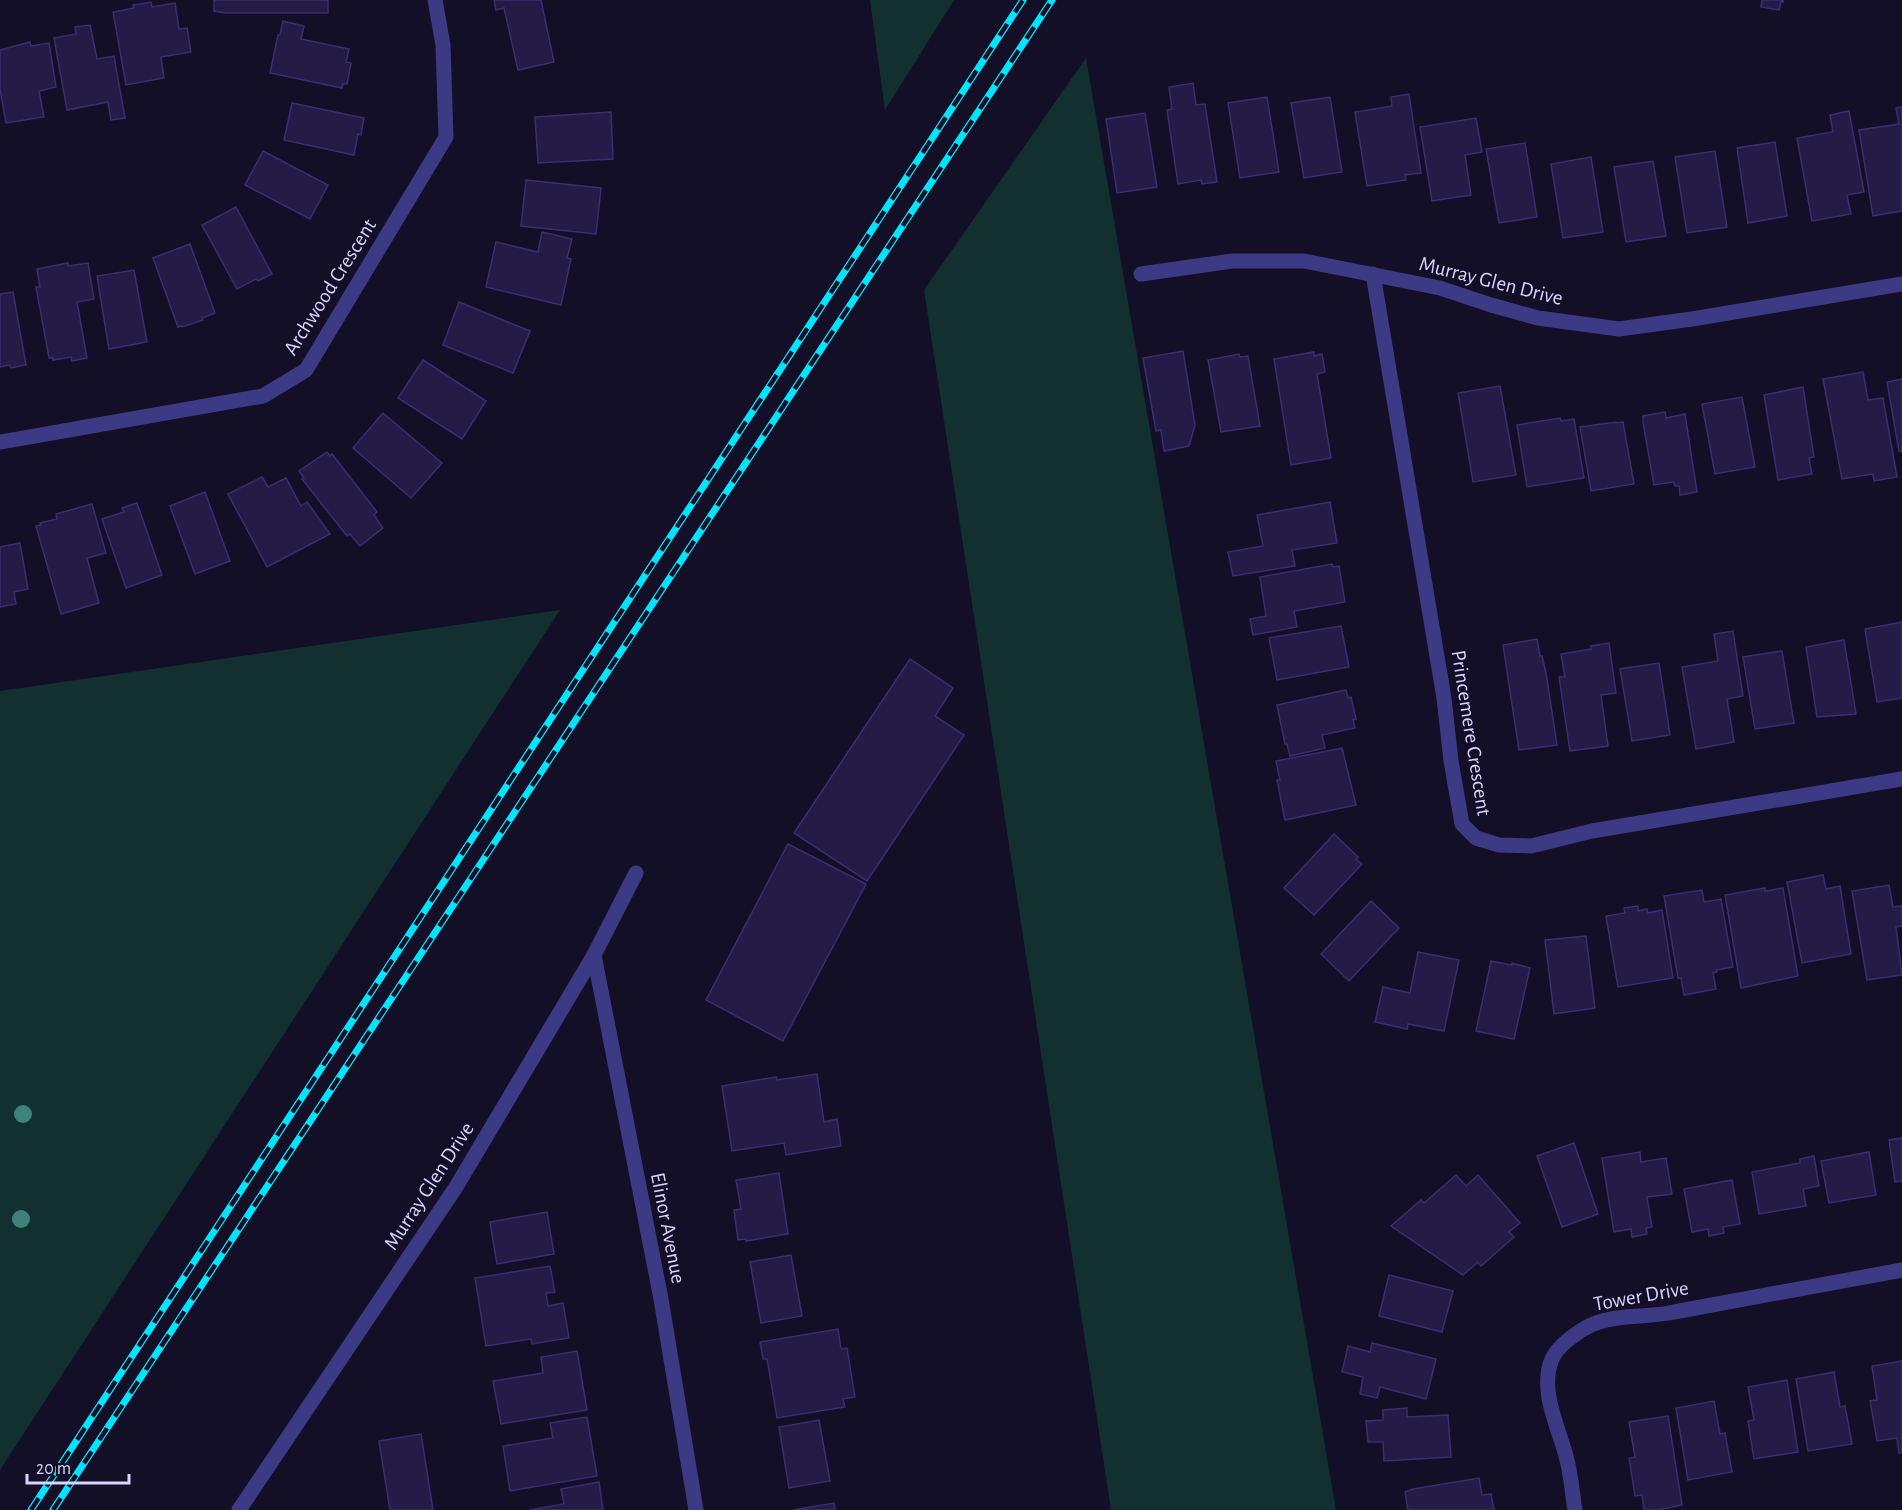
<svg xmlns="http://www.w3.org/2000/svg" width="1902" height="1510" font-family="'Alegreya Sans',sans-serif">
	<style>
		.green { fill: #12302f }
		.building { fill: #241b47; stroke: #3b2d73; stroke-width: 1.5 }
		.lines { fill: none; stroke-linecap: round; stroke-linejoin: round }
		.minor { stroke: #3d3a85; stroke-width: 15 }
		.rail-casing { stroke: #00e5ff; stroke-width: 7 }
		.rail { stroke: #130f26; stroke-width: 4.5; stroke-dasharray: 14; stroke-linecap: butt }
		.tree { fill: #3d827b }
		.labels { text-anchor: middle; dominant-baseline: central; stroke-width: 4.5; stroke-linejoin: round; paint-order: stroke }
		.street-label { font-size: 21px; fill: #d9d4ff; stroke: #130f26 }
	</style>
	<rect width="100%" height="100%" fill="#130f26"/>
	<g class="green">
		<polygon points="870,0 954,0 885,110"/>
		<polygon points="1086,58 1336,1510 1111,1510 924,290"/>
		<polygon points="560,610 0,1470 0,691"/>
	</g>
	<g class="building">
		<polygon points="214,0 328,0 328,13 225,13 214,11"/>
		<polygon points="494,0 541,0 554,62 518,70 504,8 496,10"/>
		<polygon points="1762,0 1783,0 1783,2 1781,1 1779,10 1761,7"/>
		<polygon points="151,2 152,7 175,3 179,29 187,28 191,52 161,57 164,78 126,85 113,12 134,8 133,5"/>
		<polygon points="283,21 304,26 301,39 349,49 346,62 351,63 347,84 343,84 342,88 270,73 278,35 280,35"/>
		<polygon points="90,25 97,59 114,56 125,118 111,120 108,102 67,110 54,38 76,34 75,27"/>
		<polygon points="30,42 31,46 49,43 56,87 39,91 44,117 6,123 0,89 0,50"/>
		<polygon points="1193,83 1196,105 1205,104 1217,182 1202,184 1201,180 1178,184 1167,110 1172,109 1169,87"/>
		<polygon points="1409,94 1421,173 1405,175 1406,180 1367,186 1355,112 1392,106 1391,97"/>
		<polygon points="1267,97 1279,172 1240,178 1228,103"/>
		<polygon points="1330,97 1342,172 1304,178 1291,103"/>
		<polygon points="292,103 364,118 361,135 358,134 354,155 284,140"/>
		<polygon points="1902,107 1902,211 1873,216 1859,130 1899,124 1896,108"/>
		<polygon points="1849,111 1864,192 1847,195 1851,214 1812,221 1797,138 1833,132 1830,115"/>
		<polygon points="611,112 613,159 538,163 535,117"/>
		<polygon points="1145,113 1157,187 1117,193 1106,119"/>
		<polygon points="1476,118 1482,152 1465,155 1471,195 1432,201 1420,127"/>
		<polygon points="1775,142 1787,216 1748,223 1737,148"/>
		<polygon points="1525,143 1537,217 1499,223 1486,149"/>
		<polygon points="263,151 328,185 310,219 245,185"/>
		<polygon points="1715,151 1727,227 1687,233 1675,157"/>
		<polygon points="1591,157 1603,232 1563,238 1551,164"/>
		<polygon points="1653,161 1666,236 1626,242 1614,167"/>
		<polygon points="526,180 601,188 596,234 521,226"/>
		<polygon points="236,207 272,274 258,281 256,279 237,289 202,225"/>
		<polygon points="542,232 572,239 567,258 571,259 561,305 486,287 496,242 538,252"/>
		<polygon points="190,244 215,313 202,318 203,320 182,327 181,326 178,327 153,258"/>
		<polygon points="68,263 68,266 88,263 94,299 77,302 87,358 72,361 71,357 53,360 53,358 49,358 36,287 40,287 37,269"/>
		<polygon points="134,270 147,342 109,349 97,276"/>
		<polygon points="13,292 26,365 11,368 10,365 0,367 0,294"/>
		<polygon points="459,302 530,331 513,373 443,345"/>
		<polygon points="1183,351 1195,425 1189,446 1164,451 1161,430 1156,431 1143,358"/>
		<polygon points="1314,352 1314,356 1322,354 1325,372 1317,374 1331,458 1291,465 1274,359"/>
		<polygon points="1239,354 1240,357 1248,356 1260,426 1221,432 1208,360"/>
		<polygon points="423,360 486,401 462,439 398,398"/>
		<polygon points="1863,372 1868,400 1883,398 1897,477 1874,481 1873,474 1842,479 1823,379"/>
		<polygon points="1902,379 1902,451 1899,451 1887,382"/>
		<polygon points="1500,386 1516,475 1473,482 1458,393"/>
		<polygon points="1803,387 1814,457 1809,458 1812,474 1778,480 1764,395"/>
		<polygon points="1742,397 1755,467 1715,474 1702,404"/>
		<polygon points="1665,412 1666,418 1685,414 1697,492 1680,495 1679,486 1675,486 1674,482 1654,485 1643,423 1643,416"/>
		<polygon points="383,413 442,463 411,498 353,448"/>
		<polygon points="1560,418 1561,421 1574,419 1584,478 1527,487 1517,425"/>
		<polygon points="1616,422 1616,423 1623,422 1634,484 1591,491 1580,427"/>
		<polygon points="327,452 330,456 332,454 377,512 374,515 383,528 360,546 350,534 347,536 302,479 304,478 299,471"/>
		<polygon points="262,477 268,487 286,478 301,506 307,502 330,534 267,567 228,494"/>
		<polygon points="205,492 230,561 195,574 170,506"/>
		<polygon points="1330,502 1337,543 1292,550 1295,566 1233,576 1228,552 1263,546 1257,515"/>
		<polygon points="137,503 162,575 126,588 102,519 124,512 122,508"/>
		<polygon points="92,504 106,553 87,558 99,603 61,614 36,526 41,525 40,523 57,519 56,514"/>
		<polygon points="20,543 28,589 14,592 16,604 0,607 0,547"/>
		<polygon points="1332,564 1333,567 1339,566 1345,602 1294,611 1297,627 1253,635 1250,619 1266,616 1260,577"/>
		<polygon points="1902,622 1902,698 1877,702 1865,629"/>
		<polygon points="1341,626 1349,667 1277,680 1269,638"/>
		<polygon points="1733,631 1743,696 1727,699 1734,742 1696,749 1682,667 1718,661 1714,634"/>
		<polygon points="1537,639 1540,656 1542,656 1546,673 1557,745 1519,750 1503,645"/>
		<polygon points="1844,640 1856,714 1817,717 1806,647"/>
		<polygon points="1609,643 1616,693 1601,695 1608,746 1570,751 1559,677 1565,677 1561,654 1591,649 1591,646"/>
		<polygon points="1782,651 1794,723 1755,729 1743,657"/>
		<polygon points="910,659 953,688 935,716 964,735 867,881 794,833"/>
		<polygon points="1659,663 1670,735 1632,741 1620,669"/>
		<polygon points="1346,690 1348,698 1351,697 1356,719 1353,720 1355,728 1322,735 1325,748 1290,756 1287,744 1285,744 1277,705"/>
		<polygon points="1342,748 1356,805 1285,820 1277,780 1280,780 1276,761"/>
		<polygon points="1334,834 1358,857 1356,859 1362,864 1314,915 1284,888"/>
		<polygon points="788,844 866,884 783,1041 706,1000"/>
		<polygon points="1823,875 1826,889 1840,886 1851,954 1802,963 1787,882"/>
		<polygon points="1889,885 1893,907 1902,906 1902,926 1896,927 1902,975 1867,980 1852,891"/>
		<polygon points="1765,888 1765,891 1783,888 1798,976 1741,988 1725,895"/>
		<polygon points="1702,890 1704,902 1721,899 1733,967 1716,970 1717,972 1713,973 1716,989 1684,995 1681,978 1678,978 1664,896"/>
		<polygon points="1371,901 1399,928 1349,981 1321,954"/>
		<polygon points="1638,906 1638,911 1647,909 1648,913 1662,910 1673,978 1618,987 1606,916 1625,913 1624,908"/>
		<polygon points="1586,936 1595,1008 1554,1014 1545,940"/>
		<polygon points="1418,952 1459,960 1444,1031 1408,1024 1407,1029 1375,1022 1383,987 1410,993"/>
		<polygon points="1491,961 1512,965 1512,963 1530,968 1514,1039 1476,1031"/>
		<polygon points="817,1074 824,1122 837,1119 841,1146 786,1155 784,1143 732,1151 722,1086 776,1077 777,1080"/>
		<polygon points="1902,1138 1902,1181 1895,1182 1889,1140"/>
		<polygon points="1574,1143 1598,1214 1562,1227 1537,1156"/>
		<polygon points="1640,1152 1641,1162 1666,1158 1672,1194 1647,1197 1652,1227 1646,1228 1647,1234 1632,1237 1631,1229 1614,1232 1602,1158"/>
		<polygon points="1869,1152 1876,1195 1829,1203 1821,1161"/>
		<polygon points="1814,1156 1819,1186 1803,1189 1806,1206 1759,1214 1752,1172 1800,1163 1800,1159"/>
		<polygon points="779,1173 788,1234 746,1241 746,1239 738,1240 734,1210 741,1209 736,1180"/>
		<polygon points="1456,1175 1466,1186 1478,1175 1520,1223 1509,1232 1514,1237 1481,1266 1478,1262 1463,1275 1391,1226 1421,1200 1424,1203"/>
		<polygon points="1732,1180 1740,1224 1723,1227 1724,1233 1709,1236 1708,1229 1692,1232 1684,1189"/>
		<polygon points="547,1212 554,1254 497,1264 490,1222"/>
		<polygon points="791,1255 802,1316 761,1323 750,1262"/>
		<polygon points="550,1266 555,1292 546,1293 548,1306 563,1303 569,1338 532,1344 531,1339 486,1346 475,1278"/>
		<polygon points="1389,1275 1453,1291 1442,1332 1379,1316"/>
		<polygon points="838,1329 841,1349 847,1348 855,1397 843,1399 845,1407 777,1418 767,1359 763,1359 760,1342"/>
		<polygon points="1372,1343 1436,1359 1426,1399 1380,1387 1377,1398 1360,1394 1363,1377 1342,1372 1348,1346 1370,1352"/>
		<polygon points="577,1351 587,1410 501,1424 493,1381 543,1373 541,1357"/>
		<polygon points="1902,1361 1902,1453 1899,1453 1897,1438 1877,1441 1870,1401 1877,1400 1872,1366"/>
		<polygon points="1834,1372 1840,1407 1845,1406 1852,1444 1808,1451 1796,1379"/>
		<polygon points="1787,1380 1798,1452 1754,1459 1748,1421 1754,1420 1748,1387"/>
		<polygon points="1714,1401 1720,1434 1725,1433 1732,1472 1688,1480 1676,1408"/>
		<polygon points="1407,1408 1407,1417 1448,1415 1451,1457 1384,1461 1383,1442 1368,1442 1366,1421 1383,1420 1383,1410"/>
		<polygon points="1668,1416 1682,1505 1659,1510 1644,1510 1642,1495 1635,1496 1629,1458 1635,1457 1629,1422"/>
		<polygon points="587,1417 597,1476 510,1491 503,1446 553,1438 550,1423"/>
		<polygon points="819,1420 830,1481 789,1488 779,1427"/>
		<polygon points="421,1434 433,1510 390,1510 379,1441"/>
		<polygon points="1479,1478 1482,1495 1491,1494 1494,1510 1408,1510 1405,1492 1413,1489"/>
		<polygon points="599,1482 603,1510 530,1510 564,1504 561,1489"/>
		<polygon points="834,1503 835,1510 793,1510"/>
	</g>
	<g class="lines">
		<g class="minor">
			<polyline points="1141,274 1232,261 1304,261 1440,288 1491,305 1538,318 1619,329 1692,319 1902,284"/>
			<polyline points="1373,274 1444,698 1451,761 1462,824 1476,838 1499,845 1531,846 1592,831 1902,779"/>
			<polyline points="0,442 263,396 306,370 446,137 443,45 435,0"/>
			<polyline points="594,955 661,1299 696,1510"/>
			<polyline points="239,1510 456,1187 594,955 636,873"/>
			<path d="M1575,1510C1572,1492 1571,1473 1566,1456C1558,1426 1539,1390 1552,1359C1558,1345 1580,1330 1593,1324C1619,1314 1647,1318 1674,1312C1750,1298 1826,1284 1902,1270"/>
		</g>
		<g class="rail-casing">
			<g id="rail">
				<polyline points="31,1510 1023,0"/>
				<polyline points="53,1510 1052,0"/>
			</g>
		</g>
		<use href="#rail" class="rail"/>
	</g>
	<g class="tree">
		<circle cx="23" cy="1114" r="9"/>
		<circle cx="21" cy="1219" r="9"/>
	</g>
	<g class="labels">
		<g class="street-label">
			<text transform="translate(1491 281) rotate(14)">Murray Glen Drive</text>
			<text transform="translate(330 287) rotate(-58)">Archwood Crescent</text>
			<text transform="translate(1471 733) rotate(81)">Princemere Crescent</text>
			<text transform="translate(429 1186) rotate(-57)">Murray Glen Drive</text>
			<text transform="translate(668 1228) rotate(79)">Elinor Avenue</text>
			<text transform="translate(1641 1296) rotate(-10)">Tower Drive</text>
		</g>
	</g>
	<path d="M27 1474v9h102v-9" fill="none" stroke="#d9d4ff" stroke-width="3"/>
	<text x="36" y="1474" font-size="18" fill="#d9d4ff" stroke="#130f26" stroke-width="4.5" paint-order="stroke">20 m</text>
</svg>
